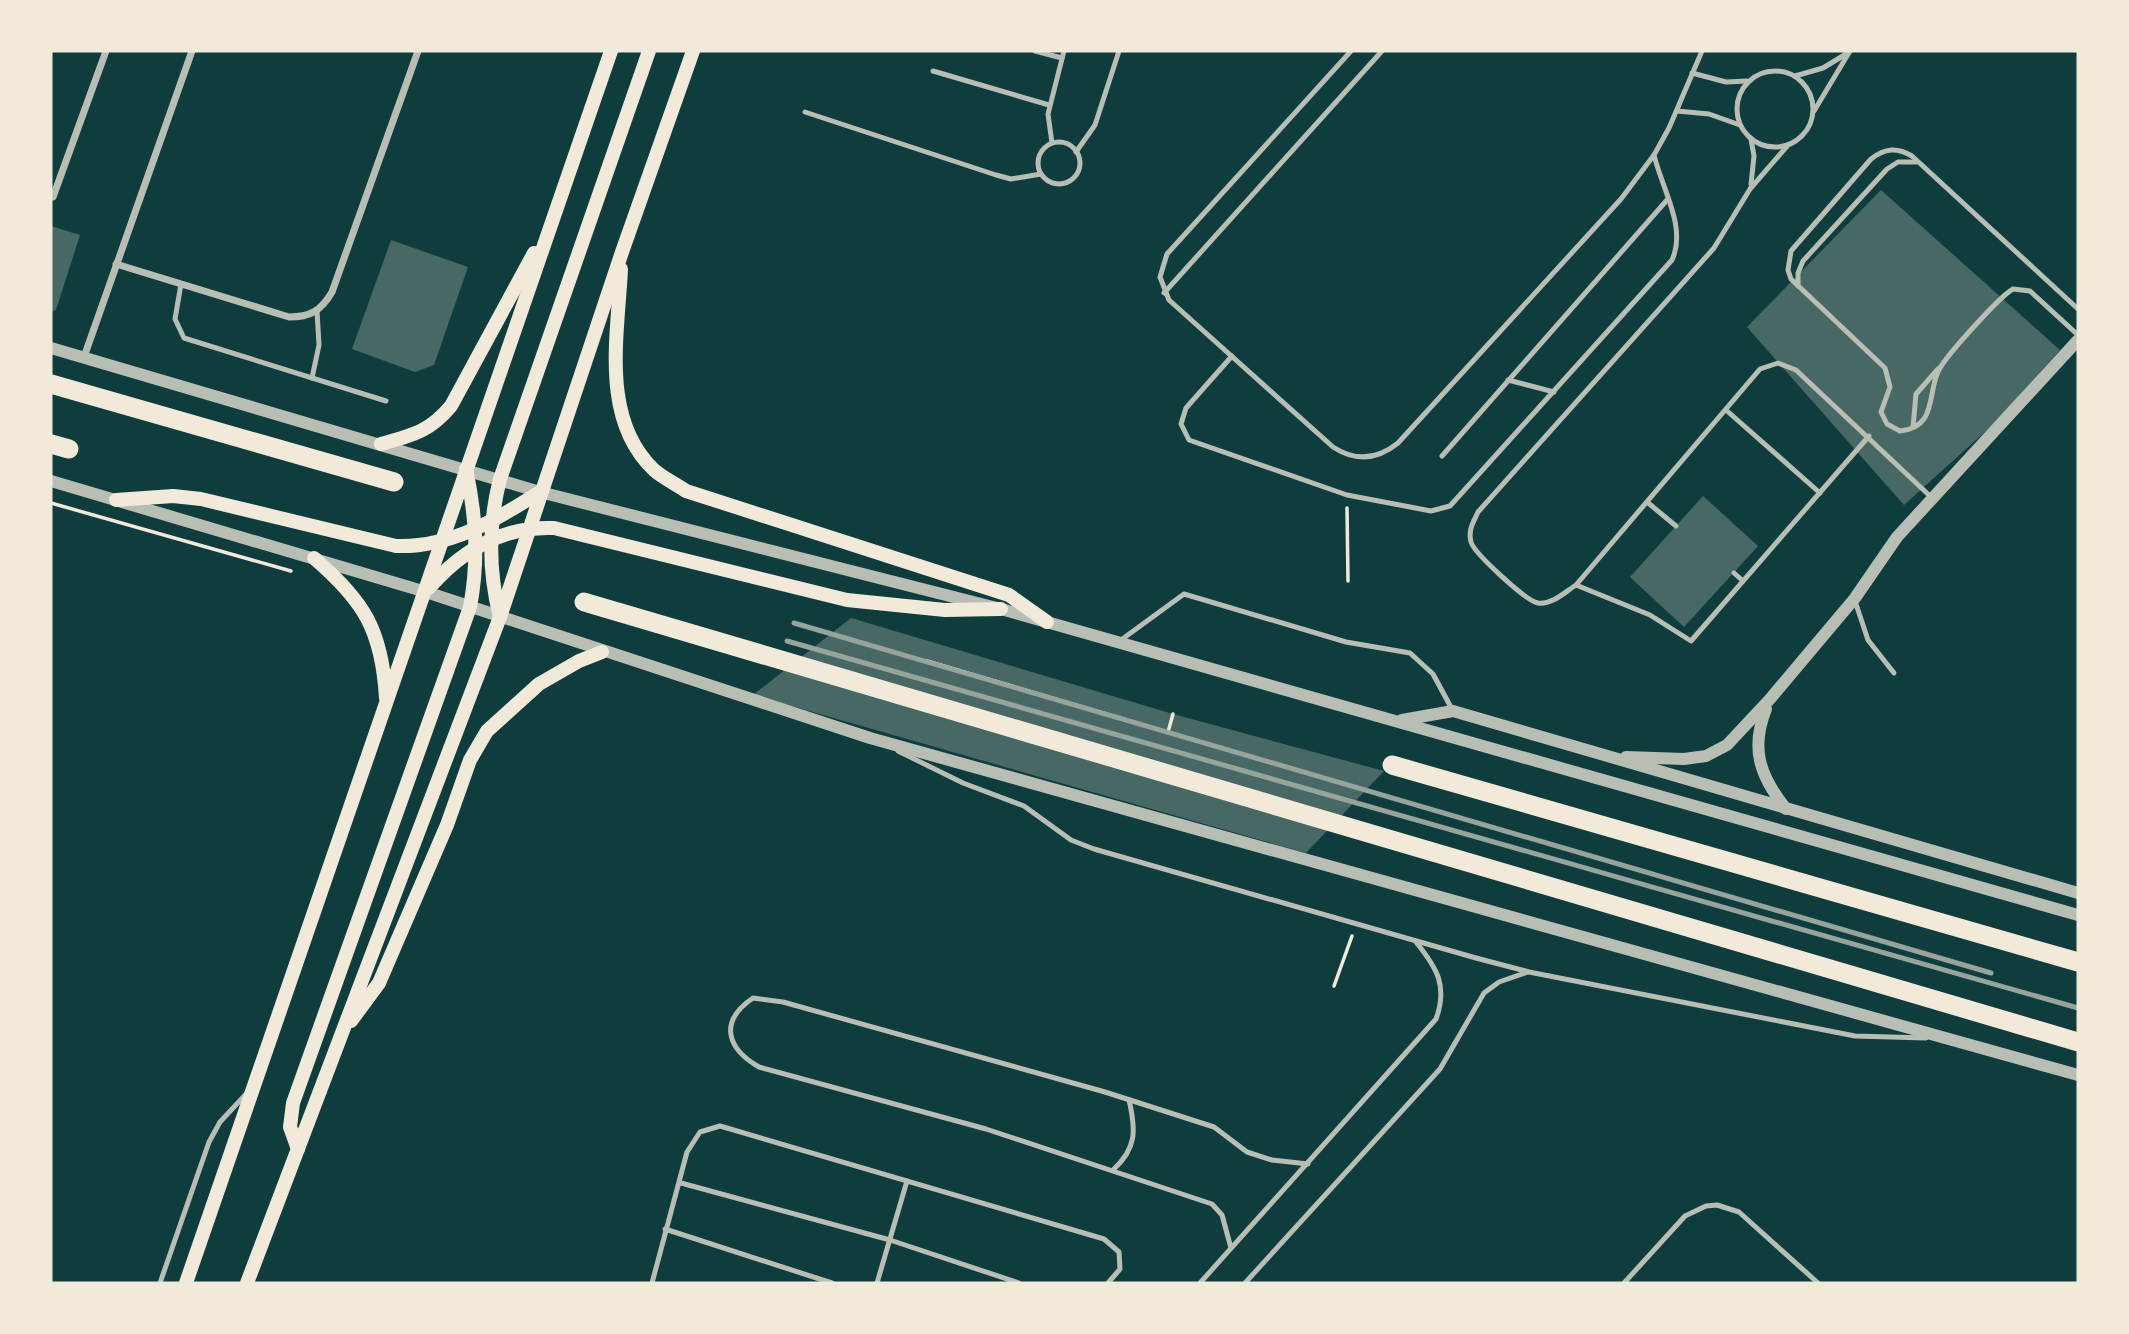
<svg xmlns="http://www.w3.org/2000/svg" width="2129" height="1334" font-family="'Varela Round',sans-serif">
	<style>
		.building { fill: #486865 }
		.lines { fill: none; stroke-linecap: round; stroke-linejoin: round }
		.path { stroke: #f1e9da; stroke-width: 3.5 }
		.service { stroke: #b8beb3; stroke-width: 5 }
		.minor { stroke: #b8beb3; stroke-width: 7 }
		.tertiary { stroke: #b8beb3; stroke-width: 12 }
		.secondary { stroke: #f1e9da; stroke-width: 14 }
		.trunk { stroke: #f1e9da; stroke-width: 19 }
		.rail { stroke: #97a49c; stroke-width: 5 }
	</style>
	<rect width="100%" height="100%" fill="#0f3d3e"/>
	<g class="building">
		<polygon points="1881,190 2060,350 1996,422 1904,505 1747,327"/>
		<polygon points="51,226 80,235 56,310 51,312"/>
		<polygon points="391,240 468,267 434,365 415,372 352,349"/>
		<polygon points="1703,496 1758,546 1684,627 1630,577"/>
		<polygon points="851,618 1173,714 1384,771 1306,853 753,695"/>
	</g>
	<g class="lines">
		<g class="path">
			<polyline points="51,503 291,571"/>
			<polyline points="1347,508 1348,581"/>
			<polyline points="927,661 1272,763"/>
			<polyline points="1168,732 1173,714"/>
			<polyline points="1334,986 1352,936"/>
		</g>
		<g class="service">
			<polyline points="1035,51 1062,58"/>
			<path d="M1351,51L1167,254L1160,277L1169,300L1333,447C1356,462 1377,460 1398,443L1621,199L1654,155L1669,128L1702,51"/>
			<circle cx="1775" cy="109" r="38"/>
			<polyline points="933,71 1049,105"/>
			<polyline points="1692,73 1726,82 1747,81"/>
			<polyline points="1795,76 1823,68 1846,54"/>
			<polyline points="1677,111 1709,114 1740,125"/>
			<polyline points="1814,111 1850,51"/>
			<polyline points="805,112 996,175 1011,179 1041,174"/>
			<circle cx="1059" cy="163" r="21"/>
			<polyline points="1052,143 1048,114 1064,51"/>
			<path d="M1788,145L1750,189L1714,248L1478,512C1473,523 1468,530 1471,542C1474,553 1526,601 1538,603C1552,605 1565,592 1576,585L1650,615L1691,641L1869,436"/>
			<polyline points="1076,152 1095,125 1119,51"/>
			<polyline points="1751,184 1754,156 1751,139"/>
			<polyline points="181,284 175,319 184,338 386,401"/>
			<polyline points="1798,286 1798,273 1803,261 1887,169 1898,162 1916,162"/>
			<polyline points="1164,293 1382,51"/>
			<path d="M2078,309L1912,156C1897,147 1885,148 1871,159L1791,251L1788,270L1791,279L1885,368L1890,387L1881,412L1887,424L1900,431C1939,427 1926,391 1940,368C1948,354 1999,297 2013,289L2030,291L2078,335"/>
			<path d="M1232,356L1186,408L1181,424L1189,440L1347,495L1431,511L1450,506L1672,260C1687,227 1662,189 1654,155"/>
			<polyline points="312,378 319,345 317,311"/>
			<polyline points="1508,380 1554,392"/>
			<polyline points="1726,410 1820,493"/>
			<polyline points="1913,427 1916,394 1938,369"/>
			<polyline points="1442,456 1667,200"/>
			<polyline points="1647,502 1676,526"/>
			<polyline points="1734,573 1743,581"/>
			<polyline points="1576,585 1760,369 1778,363 1796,370 1931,497"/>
			<polyline points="1855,601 1868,640 1894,673"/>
			<polyline points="1121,640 1184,594 1346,642 1410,653 1433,674 1453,711"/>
			<polyline points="898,751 963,783 1024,806 1071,840 1094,849 1476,958 1529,972 1855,1036 1926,1038"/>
			<path d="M1113,1170C1137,1148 1136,1130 1129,1100"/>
			<polyline points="681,1183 890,1240 1019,1283"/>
			<polyline points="665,1229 832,1283"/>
			<path d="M1231,1248L1222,1215L1212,1204L986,1129L759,1067C726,1048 719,1021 753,998L783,1002L1105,1092L1214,1127L1247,1152L1272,1160L1308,1164"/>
			<polyline points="160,1283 209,1142 220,1122 247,1093"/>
			<polyline points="652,1283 687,1152 700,1132 720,1126 1104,1239 1119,1252 1120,1269 1108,1283"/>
			<polyline points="877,1283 907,1181"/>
			<path d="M1200,1283L1436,1019C1448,986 1437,968 1416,942"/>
			<polyline points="1245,1283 1440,1069 1484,993 1499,982 1528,972"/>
			<polyline points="1624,1283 1685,1216 1706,1206 1717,1205 1739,1212 1818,1283"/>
		</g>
		<g class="minor">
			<polyline points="53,197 106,51"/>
			<path d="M116,264L289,317C310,317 321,311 332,292L418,51"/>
			<polyline points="84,357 192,51"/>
		</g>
		<g class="tertiary">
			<polyline points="51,348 540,492 1001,609 2078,915"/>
			<polyline points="51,481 426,592 870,738 2078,1075"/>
			<path d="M1766,709C1750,749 1760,776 1786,809"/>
			<polyline points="1402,720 1453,711 2078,893"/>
			<polyline points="1626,757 1684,759 1706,756 1727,745 1770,699 1855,598 1897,537 2078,340"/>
		</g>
		<g class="secondary">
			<path d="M621,269C618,335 600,419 654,470C663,478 676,484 686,491L1009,595L1047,622"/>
			<path d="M381,444C413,435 429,432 451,406L534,253"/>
			<path d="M116,500L173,496L201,499L396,546C450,548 496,520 540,492"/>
			<path d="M314,558C364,601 382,630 386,698"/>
			<path d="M429,588C462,550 504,526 554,528L847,600L945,610L1001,609"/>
			<path d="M500,617C488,570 488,526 500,479L649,51"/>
			<polyline points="351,1021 379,983 447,825 470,760 487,731 539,684 579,661 602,652"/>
			<path d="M298,1149L290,1127L293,1103L470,607C479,559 476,516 466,469"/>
			<polyline points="186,1283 611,51"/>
			<polyline points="247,1283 500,617 622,252 693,51"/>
		</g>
		<g class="trunk">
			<polyline points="51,384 394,482"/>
			<polyline points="51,444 69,449"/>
			<polyline points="584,602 2078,1042"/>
			<polyline points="1392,765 2078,962"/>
		</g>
		<g class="rail">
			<polyline points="794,623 1991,973"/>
			<polyline points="787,641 2078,1008"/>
		</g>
	</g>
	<rect width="2129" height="1334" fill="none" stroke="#f1e9da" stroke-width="105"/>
</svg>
